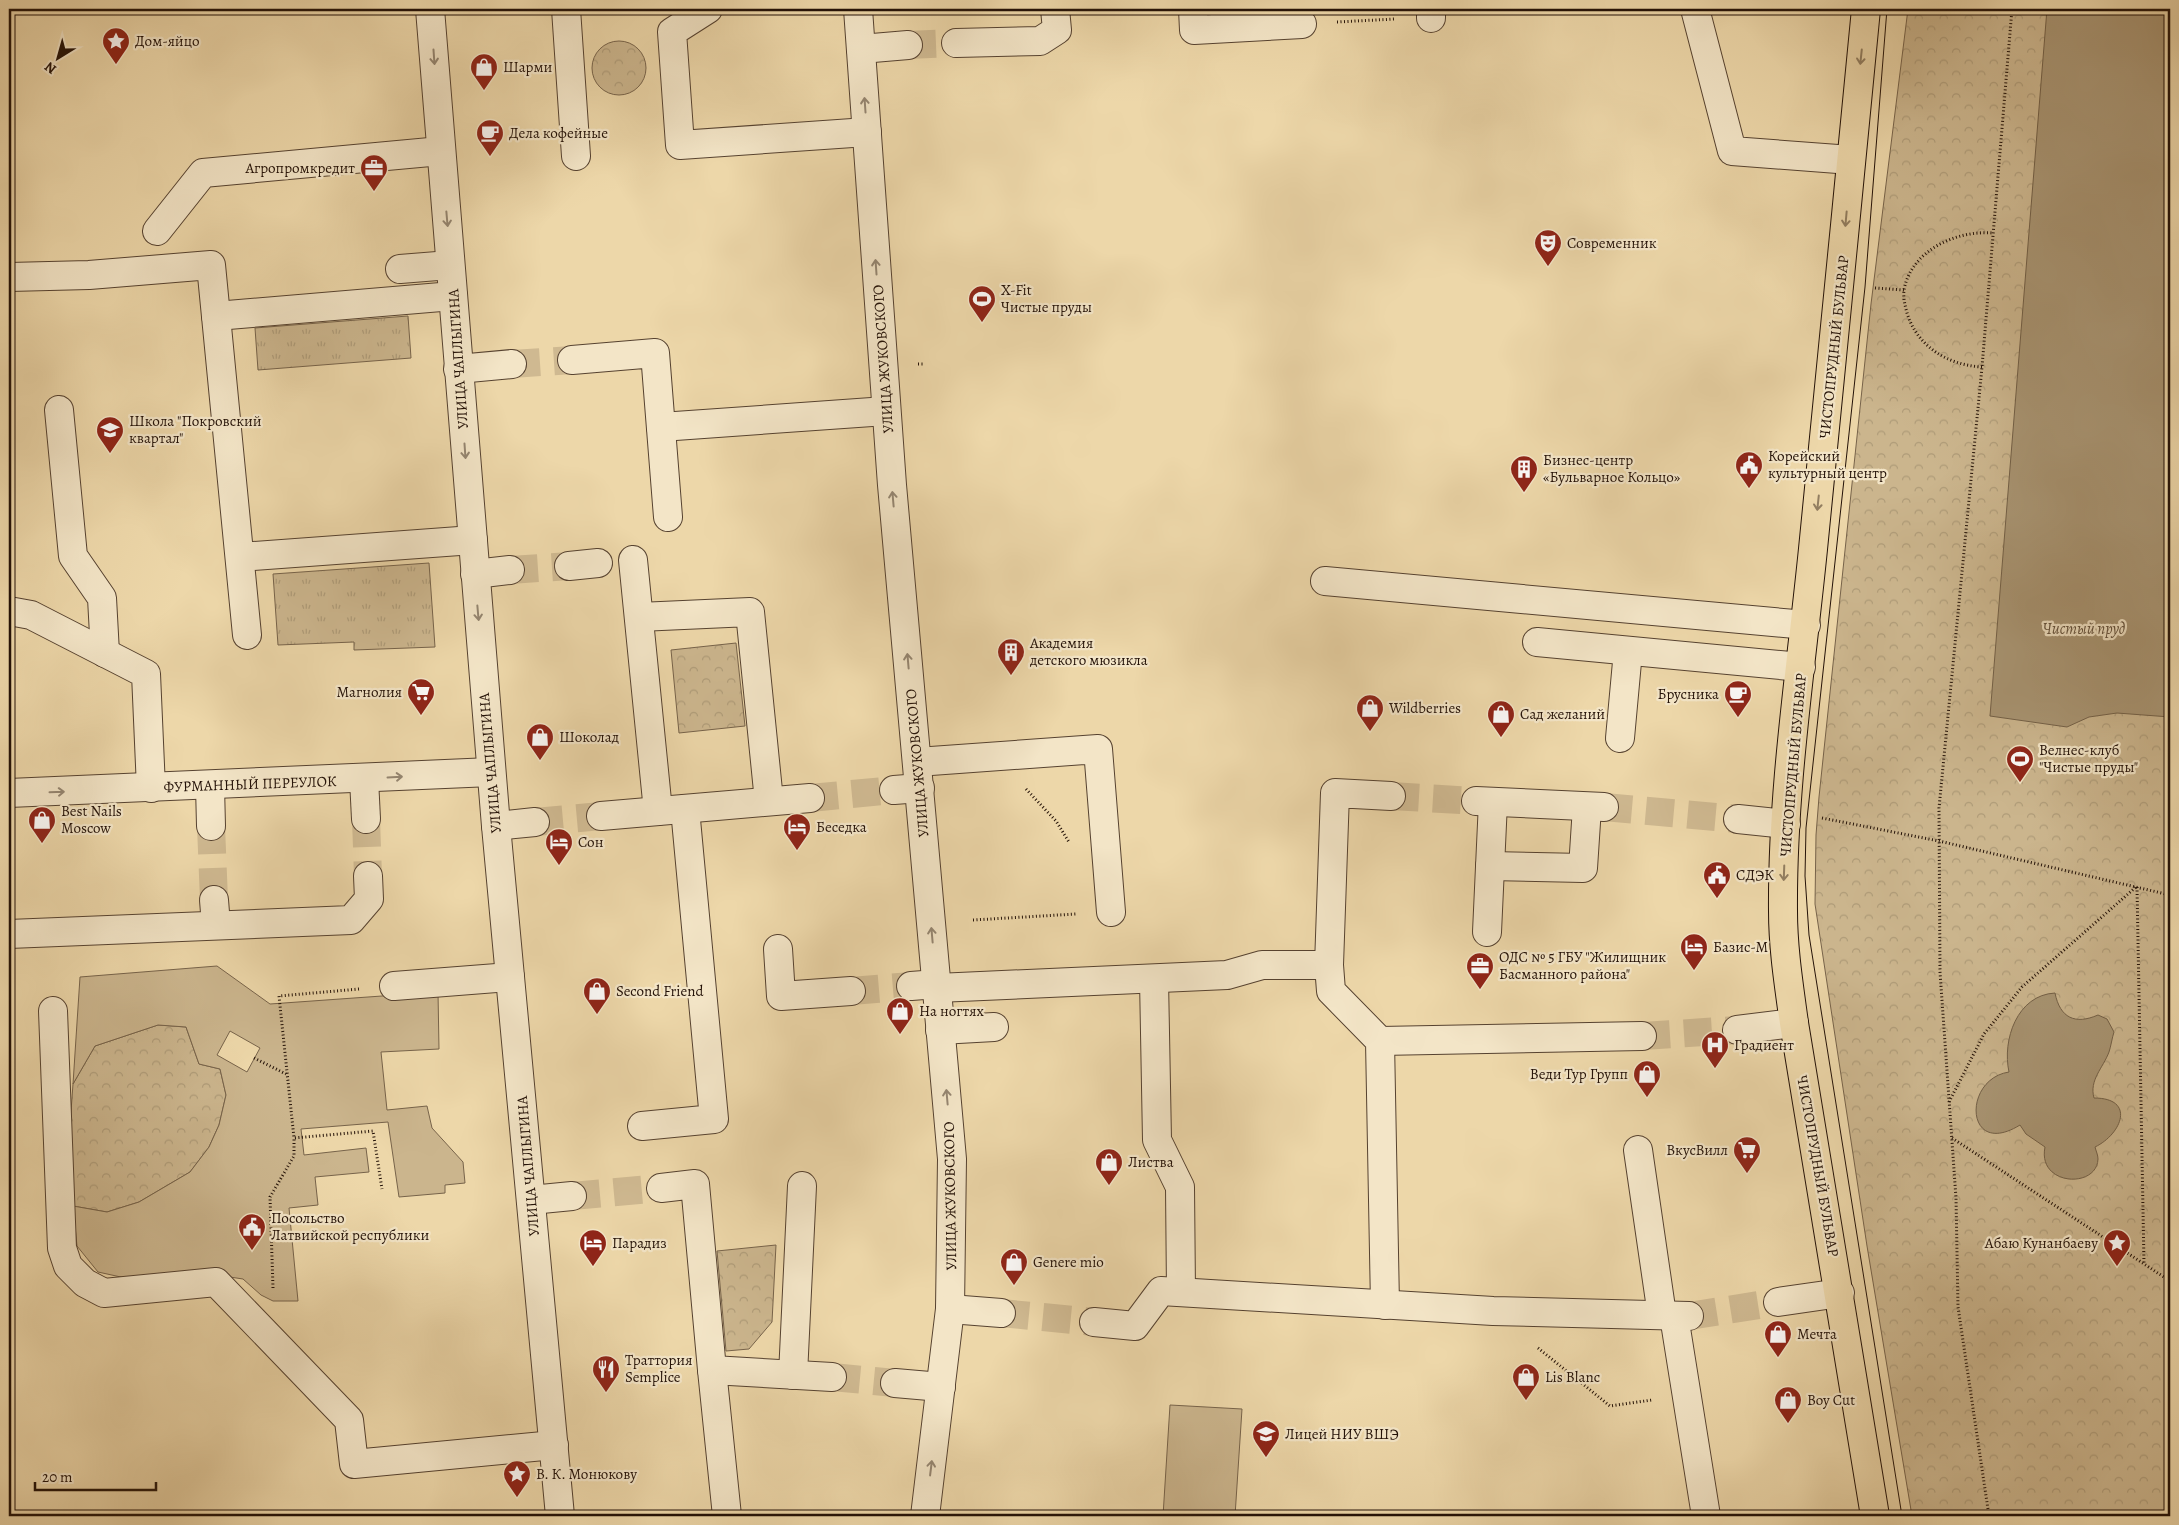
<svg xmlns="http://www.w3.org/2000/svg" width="2179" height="1525" font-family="Alegreya,serif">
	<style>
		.grass { fill: url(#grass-tufts); stroke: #77634a }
		.forest { fill: url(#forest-crowns); stroke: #77634a }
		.garden { fill: #cbb58d; stroke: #77634a; fill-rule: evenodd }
		.water { fill: #a89472; stroke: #736047 }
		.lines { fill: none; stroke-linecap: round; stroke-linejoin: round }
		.minor-tunnel { stroke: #cfb991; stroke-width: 28; stroke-dasharray: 28 14; stroke-linecap: butt }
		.minor-casing { stroke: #564230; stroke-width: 30 }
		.major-casing { stroke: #231107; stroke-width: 30 }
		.path { stroke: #231107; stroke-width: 3; stroke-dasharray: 1 2.5; stroke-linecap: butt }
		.minor { stroke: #f3e5c7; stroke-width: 28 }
		.major { stroke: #edd7a9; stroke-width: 28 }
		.tram { stroke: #231107; stroke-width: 1 }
		.oneway { stroke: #958671 }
		.oneway2 { stroke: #927e60 }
		.labels { text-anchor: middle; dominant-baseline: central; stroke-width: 4.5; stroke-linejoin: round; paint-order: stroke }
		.poi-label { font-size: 15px; fill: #231107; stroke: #f3e5c7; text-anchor: start }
		.street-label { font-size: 15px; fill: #231107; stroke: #f3e5c7 }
		.water-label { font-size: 16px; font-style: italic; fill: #5f4c37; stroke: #f3e5c7 }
	</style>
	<defs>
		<pattern id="grass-tufts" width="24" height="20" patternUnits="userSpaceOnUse" patternTransform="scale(1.25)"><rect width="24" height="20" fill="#cbb58d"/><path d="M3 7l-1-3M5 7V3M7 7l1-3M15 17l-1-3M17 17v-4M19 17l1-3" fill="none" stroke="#ae9b78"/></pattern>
		<pattern id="forest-crowns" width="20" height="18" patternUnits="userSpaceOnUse" patternTransform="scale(1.25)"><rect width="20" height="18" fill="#cbb58d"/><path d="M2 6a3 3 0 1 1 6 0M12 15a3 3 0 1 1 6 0" fill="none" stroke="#ae9b78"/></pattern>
	</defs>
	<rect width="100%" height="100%" fill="#edd7a9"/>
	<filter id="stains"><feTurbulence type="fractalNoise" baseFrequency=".004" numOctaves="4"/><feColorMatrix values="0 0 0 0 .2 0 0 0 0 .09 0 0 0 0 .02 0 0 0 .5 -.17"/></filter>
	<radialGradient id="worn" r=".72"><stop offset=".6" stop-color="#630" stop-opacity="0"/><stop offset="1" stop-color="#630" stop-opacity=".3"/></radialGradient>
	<g class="grass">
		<polygon points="408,316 411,358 258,370 255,328"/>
		<polygon points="429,563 435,647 354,650 354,642 278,645 273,574"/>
	</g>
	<g class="forest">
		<polygon points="1908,9 2170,9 2170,1516 1912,1516 1867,1246 1815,904 1816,835 1819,797 1871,304"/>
		<circle cx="619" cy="68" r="27"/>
		<polygon points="736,643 745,726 679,733 671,650"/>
		<polygon points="158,1025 186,1027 199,1064 220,1069 226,1095 219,1125 209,1147 190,1172 139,1202 107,1212 73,1206 69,1139 73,1084 95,1046"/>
		<polygon points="776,1245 772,1322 749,1349 726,1351 717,1251"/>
	</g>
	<g class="garden">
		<polygon points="9,462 12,544 9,545"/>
		<path d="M217,966L270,1004L438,992L439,1049L381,1052L387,1110L427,1106L432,1128L463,1162L465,1183L445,1185V1193L399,1197L388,1122L301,1129L304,1155L366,1148L369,1172L315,1177L318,1205L289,1208L298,1301H273L261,1295L243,1279L210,1274L139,1281L98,1272L77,1246L73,1206L107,1212L139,1202L190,1172L209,1147L219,1125L226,1095L220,1069L199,1064L186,1027L158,1025L95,1046L73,1084L80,977ZM230,1031L260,1048L247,1072L217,1055Z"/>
		<polygon points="1170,1405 1242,1409 1235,1516 1163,1516"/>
	</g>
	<g class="water">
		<polygon points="2047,9 2170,9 2170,717 2117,713 2089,717 2067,727 1990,716"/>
		<path d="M2055,993C2060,1018 2075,1025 2098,1015L2107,1019L2114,1032C2112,1038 2111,1046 2109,1052C2103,1068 2089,1080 2094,1098C2136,1098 2122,1134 2095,1147C2096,1151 2098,1155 2098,1159C2097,1189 2037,1186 2045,1147L2026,1134L2020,1125C1965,1159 1962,1079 2009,1072C2002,1040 2017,995 2055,993Z"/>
	</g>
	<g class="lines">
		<g class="minor-tunnel">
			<polyline points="908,45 956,43"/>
			<polyline points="512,364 572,360"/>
			<polyline points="510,570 569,566"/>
			<polyline points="1391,796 1476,801"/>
			<polyline points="810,798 894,790"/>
			<polyline points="1604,807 1738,819"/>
			<polyline points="366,819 368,876"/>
			<polyline points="535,822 601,816"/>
			<polyline points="211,826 214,900"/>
			<polyline points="851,991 911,986"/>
			<polyline points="1642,1036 1737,1030"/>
			<polyline points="572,1196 661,1188"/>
			<polyline points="1001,1313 1094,1322"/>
			<polyline points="1689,1316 1778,1302"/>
			<polyline points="832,1377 895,1383"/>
		</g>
		<g class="minor-casing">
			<g id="minor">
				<polyline points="430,9 496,826 560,1516"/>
				<polyline points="566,9 576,156"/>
				<polyline points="708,9 672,32 680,145 867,132"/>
				<polyline points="858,9 892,485 952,1159 950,1309 925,1516"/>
				<polyline points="1193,9 1194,30 1302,24"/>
				<polyline points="1695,9 1732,151 1851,160"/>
				<polyline points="1431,18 1431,9"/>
				<polyline points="956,43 1040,41 1057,30 1055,9"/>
				<polyline points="861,49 908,45"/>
				<polyline points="157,231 203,173 441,151"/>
				<polyline points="400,269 450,265"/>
				<polyline points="9,277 89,275 211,265 247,635"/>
				<polyline points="216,316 453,296"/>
				<polyline points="572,360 655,353 668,517"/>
				<polyline points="458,369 512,364"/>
				<polyline points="59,410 73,556 102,598 105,653"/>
				<polyline points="661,427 886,411"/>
				<polyline points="240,557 473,540"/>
				<polyline points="633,560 658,811"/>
				<polyline points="569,566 598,563"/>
				<polyline points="475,574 510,570"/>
				<polyline points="1325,581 1806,625"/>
				<polyline points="9,611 31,615 146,674 151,788"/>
				<polyline points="639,617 750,612 769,801"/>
				<polyline points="1537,642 1801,667"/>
				<polyline points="1620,738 1628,651"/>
				<polyline points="917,762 1098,749 1111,912"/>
				<polyline points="364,779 366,819"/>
				<polyline points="210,786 211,826"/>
				<polyline points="894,790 920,788"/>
				<polyline points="9,793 491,772"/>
				<polyline points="1476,801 1604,807"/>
				<polyline points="601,816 810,798"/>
				<polyline points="1738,819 1786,824"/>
				<polyline points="496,826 535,822"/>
				<polyline points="1490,866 1583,868 1587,807"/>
				<polyline points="214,900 216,925"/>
				<polyline points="1487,932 1493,802"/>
				<polyline points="9,934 351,920 369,899 368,876"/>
				<polyline points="778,949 781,996 851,991"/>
				<polyline points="1154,979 1157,1140 1180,1187 1181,1292"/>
				<polyline points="394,986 510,977"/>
				<polyline points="911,986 937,984"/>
				<polyline points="937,988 1227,975 1262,965 1329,965"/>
				<polyline points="53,1011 62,1248 68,1266 85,1283 104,1293 216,1282 349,1420 354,1464 554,1445"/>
				<polyline points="940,1030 994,1027"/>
				<polyline points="1737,1030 1794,1023"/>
				<polyline points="1380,1041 1642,1036"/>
				<polyline points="642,1126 714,1119 685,809"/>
				<polyline points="1638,1150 1662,1315"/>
				<polyline points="661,1188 695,1184 712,1370"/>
				<polyline points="531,1200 572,1196"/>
				<polyline points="1778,1302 1840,1293"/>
				<polyline points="1385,1305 1380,1041 1331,991 1329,965 1335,793 1391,796"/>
				<polyline points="950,1309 1001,1313"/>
				<polyline points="1674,1316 1706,1516"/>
				<polyline points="1094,1322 1135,1326 1161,1291 1493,1311 1689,1316"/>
				<polyline points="793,1375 802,1186"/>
				<polyline points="895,1383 941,1387"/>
				<polyline points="727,1516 712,1370 832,1377"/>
			</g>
		</g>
		<g class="major-casing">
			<path id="major" d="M1866,9C1848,189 1832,369 1813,549C1801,669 1782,790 1783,911C1783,949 1789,986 1794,1023L1875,1516"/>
		</g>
		<g class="path">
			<polyline points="1337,22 1395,19"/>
			<polyline points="1875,288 1904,290"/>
			<polyline points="918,364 925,364"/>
			<path d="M1982,367C1947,365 1917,346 1907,313C1905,305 1903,298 1904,290C1911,250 1957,230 1993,233"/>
			<polyline points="1026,789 1056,821 1069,842"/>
			<polyline points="1822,818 1939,841 2170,895"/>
			<polyline points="2137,887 2144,1264"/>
			<polyline points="973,920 1076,914"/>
			<polyline points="359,989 279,996 294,1138 373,1131 382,1189"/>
			<polyline points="254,1058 286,1074"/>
			<polyline points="1949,1102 1984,1034 2022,987 2136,887"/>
			<polyline points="1952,1138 2170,1281"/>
			<polyline points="273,1288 270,1197 294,1156 294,1138"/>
			<polyline points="1538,1348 1610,1406 1652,1400"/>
			<polyline points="1989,1516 1958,1307 1956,1198 1940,972 1939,808 1982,367 2012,9"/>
		</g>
		<use href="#minor" class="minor"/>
		<use href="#major" class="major"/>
		<polyline class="tram" points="1887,9 1865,287 1806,828 1805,876 1809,935 1902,1516"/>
	</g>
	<defs><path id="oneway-shaft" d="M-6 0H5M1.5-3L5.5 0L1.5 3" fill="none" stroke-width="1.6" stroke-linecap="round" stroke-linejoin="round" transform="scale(1.25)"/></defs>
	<g class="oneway">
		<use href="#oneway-shaft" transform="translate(434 57) rotate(86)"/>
		<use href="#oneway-shaft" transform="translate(865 105) rotate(-94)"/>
		<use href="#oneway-shaft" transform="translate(447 219) rotate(85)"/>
		<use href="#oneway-shaft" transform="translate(876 267) rotate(-94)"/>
		<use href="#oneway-shaft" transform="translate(465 451) rotate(86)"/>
		<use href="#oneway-shaft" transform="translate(893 499) rotate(-95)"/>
		<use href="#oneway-shaft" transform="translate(478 613) rotate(85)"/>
		<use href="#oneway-shaft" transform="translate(908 661) rotate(-95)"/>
		<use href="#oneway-shaft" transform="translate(395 777) rotate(-3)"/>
		<use href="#oneway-shaft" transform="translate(57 792) rotate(-2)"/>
		<use href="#oneway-shaft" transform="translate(932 935) rotate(-95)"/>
		<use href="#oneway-shaft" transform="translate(947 1097) rotate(-95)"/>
		<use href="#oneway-shaft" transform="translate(931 1468) rotate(-83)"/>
	</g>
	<g class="oneway2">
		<use href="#oneway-shaft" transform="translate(1861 57) rotate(96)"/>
		<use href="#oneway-shaft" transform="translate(1846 219) rotate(95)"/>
		<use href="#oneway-shaft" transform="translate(1818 503) rotate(96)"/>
		<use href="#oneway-shaft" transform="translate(1784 873) rotate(92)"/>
	</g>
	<defs>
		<g id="sight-pin" transform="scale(1.4375)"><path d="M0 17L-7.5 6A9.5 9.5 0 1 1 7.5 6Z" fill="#8f2418" stroke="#f3e5c7"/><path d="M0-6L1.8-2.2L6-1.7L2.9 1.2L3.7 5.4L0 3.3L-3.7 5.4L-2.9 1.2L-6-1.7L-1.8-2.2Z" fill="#fff"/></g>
		<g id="shop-pin" transform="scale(1.4375)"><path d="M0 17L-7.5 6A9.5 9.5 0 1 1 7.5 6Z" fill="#8f2418" stroke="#f3e5c7"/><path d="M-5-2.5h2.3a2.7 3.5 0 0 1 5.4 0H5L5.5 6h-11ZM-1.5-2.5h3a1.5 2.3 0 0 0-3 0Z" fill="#fff"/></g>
		<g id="cafe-pin" transform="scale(1.4375)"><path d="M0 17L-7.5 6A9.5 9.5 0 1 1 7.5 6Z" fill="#8f2418" stroke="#f3e5c7"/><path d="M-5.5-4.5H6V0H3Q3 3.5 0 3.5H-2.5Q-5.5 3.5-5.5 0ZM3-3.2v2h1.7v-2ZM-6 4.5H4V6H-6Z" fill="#fff"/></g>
		<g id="office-pin" transform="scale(1.4375)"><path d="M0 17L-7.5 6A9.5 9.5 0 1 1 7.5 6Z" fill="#8f2418" stroke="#f3e5c7"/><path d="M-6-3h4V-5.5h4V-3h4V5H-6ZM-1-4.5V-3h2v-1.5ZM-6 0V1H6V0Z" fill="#fff"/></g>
		<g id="theatre-pin" transform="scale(1.4375)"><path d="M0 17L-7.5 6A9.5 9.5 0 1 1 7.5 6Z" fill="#8f2418" stroke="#f3e5c7"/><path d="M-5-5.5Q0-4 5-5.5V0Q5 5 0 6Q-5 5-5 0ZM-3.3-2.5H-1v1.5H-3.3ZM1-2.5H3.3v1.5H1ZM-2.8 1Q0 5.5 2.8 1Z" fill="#fff"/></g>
		<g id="stadium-pin" transform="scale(1.4375)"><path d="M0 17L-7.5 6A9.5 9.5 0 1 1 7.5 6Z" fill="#8f2418" stroke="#f3e5c7"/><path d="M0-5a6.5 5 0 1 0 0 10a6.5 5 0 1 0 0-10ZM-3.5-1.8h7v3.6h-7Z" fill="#fff"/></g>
		<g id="school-pin" transform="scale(1.4375)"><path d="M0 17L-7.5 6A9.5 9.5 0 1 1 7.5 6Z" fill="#8f2418" stroke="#f3e5c7"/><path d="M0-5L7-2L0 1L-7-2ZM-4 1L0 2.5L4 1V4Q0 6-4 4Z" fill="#fff"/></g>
		<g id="civic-pin" transform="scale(1.4375)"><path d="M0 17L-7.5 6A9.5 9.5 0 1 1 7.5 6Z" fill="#8f2418" stroke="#f3e5c7"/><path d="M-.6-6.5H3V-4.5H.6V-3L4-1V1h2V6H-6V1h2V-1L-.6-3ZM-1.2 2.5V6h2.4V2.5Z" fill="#fff"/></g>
		<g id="building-pin" transform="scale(1.4375)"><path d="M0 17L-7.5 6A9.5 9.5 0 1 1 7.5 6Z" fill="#8f2418" stroke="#f3e5c7"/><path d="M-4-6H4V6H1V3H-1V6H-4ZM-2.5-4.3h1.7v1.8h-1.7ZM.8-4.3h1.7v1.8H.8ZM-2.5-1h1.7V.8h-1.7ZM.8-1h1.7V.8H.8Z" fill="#fff"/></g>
		<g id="supermarket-pin" transform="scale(1.4375)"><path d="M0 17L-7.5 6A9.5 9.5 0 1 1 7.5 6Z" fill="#8f2418" stroke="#f3e5c7"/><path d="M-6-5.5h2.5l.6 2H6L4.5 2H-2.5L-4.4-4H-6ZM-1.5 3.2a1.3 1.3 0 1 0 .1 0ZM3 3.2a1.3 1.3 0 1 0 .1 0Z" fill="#fff"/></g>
		<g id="hotel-pin" transform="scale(1.4375)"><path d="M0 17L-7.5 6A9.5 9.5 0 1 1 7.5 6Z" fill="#8f2418" stroke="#f3e5c7"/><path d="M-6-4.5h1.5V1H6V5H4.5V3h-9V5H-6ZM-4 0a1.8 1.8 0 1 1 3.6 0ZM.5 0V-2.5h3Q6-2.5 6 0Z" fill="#fff"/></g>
		<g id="hospital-pin" transform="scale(1.4375)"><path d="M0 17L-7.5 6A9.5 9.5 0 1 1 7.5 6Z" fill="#8f2418" stroke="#f3e5c7"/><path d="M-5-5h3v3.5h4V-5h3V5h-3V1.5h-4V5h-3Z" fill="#fff"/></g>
		<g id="restaurant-pin" transform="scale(1.4375)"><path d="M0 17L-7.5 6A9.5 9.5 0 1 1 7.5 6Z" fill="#8f2418" stroke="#f3e5c7"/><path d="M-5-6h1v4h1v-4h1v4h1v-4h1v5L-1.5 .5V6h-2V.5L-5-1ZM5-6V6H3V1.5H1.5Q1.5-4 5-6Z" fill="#fff"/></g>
	</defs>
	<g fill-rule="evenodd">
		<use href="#sight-pin" x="116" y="41"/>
		<use href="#shop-pin" x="484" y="67"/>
		<use href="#cafe-pin" x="490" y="133"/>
		<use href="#office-pin" x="374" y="168"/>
		<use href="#theatre-pin" x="1548" y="243"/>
		<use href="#stadium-pin" x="982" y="299"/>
		<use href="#school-pin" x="110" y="430"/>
		<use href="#civic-pin" x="1749" y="465"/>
		<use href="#building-pin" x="1524" y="469"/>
		<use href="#building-pin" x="1011" y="652"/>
		<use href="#supermarket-pin" x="421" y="692"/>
		<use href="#cafe-pin" x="1738" y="694"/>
		<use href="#shop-pin" x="1370" y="708"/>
		<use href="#shop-pin" x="1501" y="714"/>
		<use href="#shop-pin" x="540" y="737"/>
		<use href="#stadium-pin" x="2020" y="759"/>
		<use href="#shop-pin" x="42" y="820"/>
		<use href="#hotel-pin" x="797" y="827"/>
		<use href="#hotel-pin" x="559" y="842"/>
		<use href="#civic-pin" x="1717" y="875"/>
		<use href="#hotel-pin" x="1694" y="947"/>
		<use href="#office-pin" x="1480" y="966"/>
		<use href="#shop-pin" x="597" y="991"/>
		<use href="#shop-pin" x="900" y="1011"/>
		<use href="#hospital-pin" x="1715" y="1045"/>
		<use href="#shop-pin" x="1647" y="1074"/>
		<use href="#supermarket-pin" x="1747" y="1150"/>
		<use href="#shop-pin" x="1109" y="1162"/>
		<use href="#civic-pin" x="252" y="1227"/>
		<use href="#hotel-pin" x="593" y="1243"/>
		<use href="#sight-pin" x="2117" y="1243"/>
		<use href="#shop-pin" x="1014" y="1262"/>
		<use href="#shop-pin" x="1778" y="1334"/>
		<use href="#restaurant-pin" x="606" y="1369"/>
		<use href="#shop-pin" x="1526" y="1377"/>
		<use href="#shop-pin" x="1788" y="1400"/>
		<use href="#school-pin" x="1266" y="1434"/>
		<use href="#sight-pin" x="517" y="1474"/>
	</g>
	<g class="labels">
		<g class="poi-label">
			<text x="135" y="41">Дом-яйцо</text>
			<text x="503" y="67">Шарми</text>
			<text x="509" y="133">Дела кофейные</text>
			<text x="355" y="168" text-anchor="end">Агропромкредит</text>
			<text x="1567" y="243">Современник</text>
			<text x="1001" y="290">X-Fit<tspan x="1001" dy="17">Чистые пруды</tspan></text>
			<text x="129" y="421">Школа "Покровский<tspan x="129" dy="17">квартал"</tspan></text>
			<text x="1768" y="456">Корейский<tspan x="1768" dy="17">культурный центр</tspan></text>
			<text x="1543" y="460">Бизнес-центр<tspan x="1543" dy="17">«Бульварное Кольцо»</tspan></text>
			<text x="1030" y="643">Академия<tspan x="1030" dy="17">детского мюзикла</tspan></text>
			<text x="402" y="692" text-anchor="end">Магнолия</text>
			<text x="1719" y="694" text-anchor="end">Брусника</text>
			<text x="1389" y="708">Wildberries</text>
			<text x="1520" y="714">Сад желаний</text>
			<text x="559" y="737">Шоколад</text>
			<text x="2039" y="750">Велнес-клуб<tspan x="2039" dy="17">"Чистые пруды"</tspan></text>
			<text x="61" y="811">Best Nails<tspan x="61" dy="17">Moscow</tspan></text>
			<text x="816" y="827">Беседка</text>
			<text x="578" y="842">Сон</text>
			<text x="1736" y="875">СДЭК</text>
			<text x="1713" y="947">Базис-М</text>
			<text x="1499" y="957">ОДС № 5 ГБУ "Жилищник<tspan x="1499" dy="17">Басманного района"</tspan></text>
			<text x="616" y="991">Second Friend</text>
			<text x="919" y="1011">На ногтях</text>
			<text x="1734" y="1045">Градиент</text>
			<text x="1628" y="1074" text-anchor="end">Веди Тур Групп</text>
			<text x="1728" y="1150" text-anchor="end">ВкусВилл</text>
			<text x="1128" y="1162">Листва</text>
			<text x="271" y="1218">Посольство<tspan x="271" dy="17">Латвийской республики</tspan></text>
			<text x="612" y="1243">Парадиз</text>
			<text x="2098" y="1243" text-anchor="end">Абаю Кунанбаеву</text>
			<text x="1033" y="1262">Genere mio</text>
			<text x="1797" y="1334">Мечта</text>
			<text x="625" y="1360">Траттория<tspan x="625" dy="17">Semplice</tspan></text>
			<text x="1545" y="1377">Lis Blanc</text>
			<text x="1807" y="1400">Boy Cut</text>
			<text x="1285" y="1434">Лицей НИУ ВШЭ</text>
			<text x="536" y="1474">В. К. Монюкову</text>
		</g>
		<g class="street-label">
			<text transform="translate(1834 347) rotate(-84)">ЧИСТОПРУДНЫЙ БУЛЬВАР</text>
			<text transform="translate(458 359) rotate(-94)">УЛИЦА ЧАПЛЫГИНА</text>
			<text transform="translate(883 359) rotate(-94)">УЛИЦА ЖУКОВСКОГО</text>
			<text transform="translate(490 763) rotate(-95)">УЛИЦА ЧАПЛЫГИНА</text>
			<text transform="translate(917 763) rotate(-95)">УЛИЦА ЖУКОВСКОГО</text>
			<text transform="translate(1793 765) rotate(-85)">ЧИСТОПРУДНЫЙ БУЛЬВАР</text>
			<text transform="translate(250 784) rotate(-2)">ФУРМАННЫЙ ПЕРЕУЛОК</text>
			<text transform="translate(528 1166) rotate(-95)">УЛИЦА ЧАПЛЫГИНА</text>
			<text transform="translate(1818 1166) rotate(80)">ЧИСТОПРУДНЫЙ БУЛЬВАР</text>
			<text transform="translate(950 1196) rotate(-91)">УЛИЦА ЖУКОВСКОГО</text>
		</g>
		<g class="water-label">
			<text x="2084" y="629">Чистый пруд</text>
		</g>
	</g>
	<rect width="2179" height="1525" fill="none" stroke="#edd7a9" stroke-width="30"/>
	<rect x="10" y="10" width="2159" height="1505" fill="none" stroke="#231107" stroke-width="2.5"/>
	<rect x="15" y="15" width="2149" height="1495" fill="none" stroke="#231107"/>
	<g transform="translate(58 58) rotate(217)" stroke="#f3e5c7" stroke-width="4" paint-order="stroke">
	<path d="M0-4L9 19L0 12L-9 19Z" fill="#231107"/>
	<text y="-8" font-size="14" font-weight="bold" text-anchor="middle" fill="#231107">N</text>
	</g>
	<path d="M35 1482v8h121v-8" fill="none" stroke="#231107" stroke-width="2.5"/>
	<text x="42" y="1482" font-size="15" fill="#231107" stroke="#f3e5c7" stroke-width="4" paint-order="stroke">20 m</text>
	<rect width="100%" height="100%" filter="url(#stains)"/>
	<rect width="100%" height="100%" fill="url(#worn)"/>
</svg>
